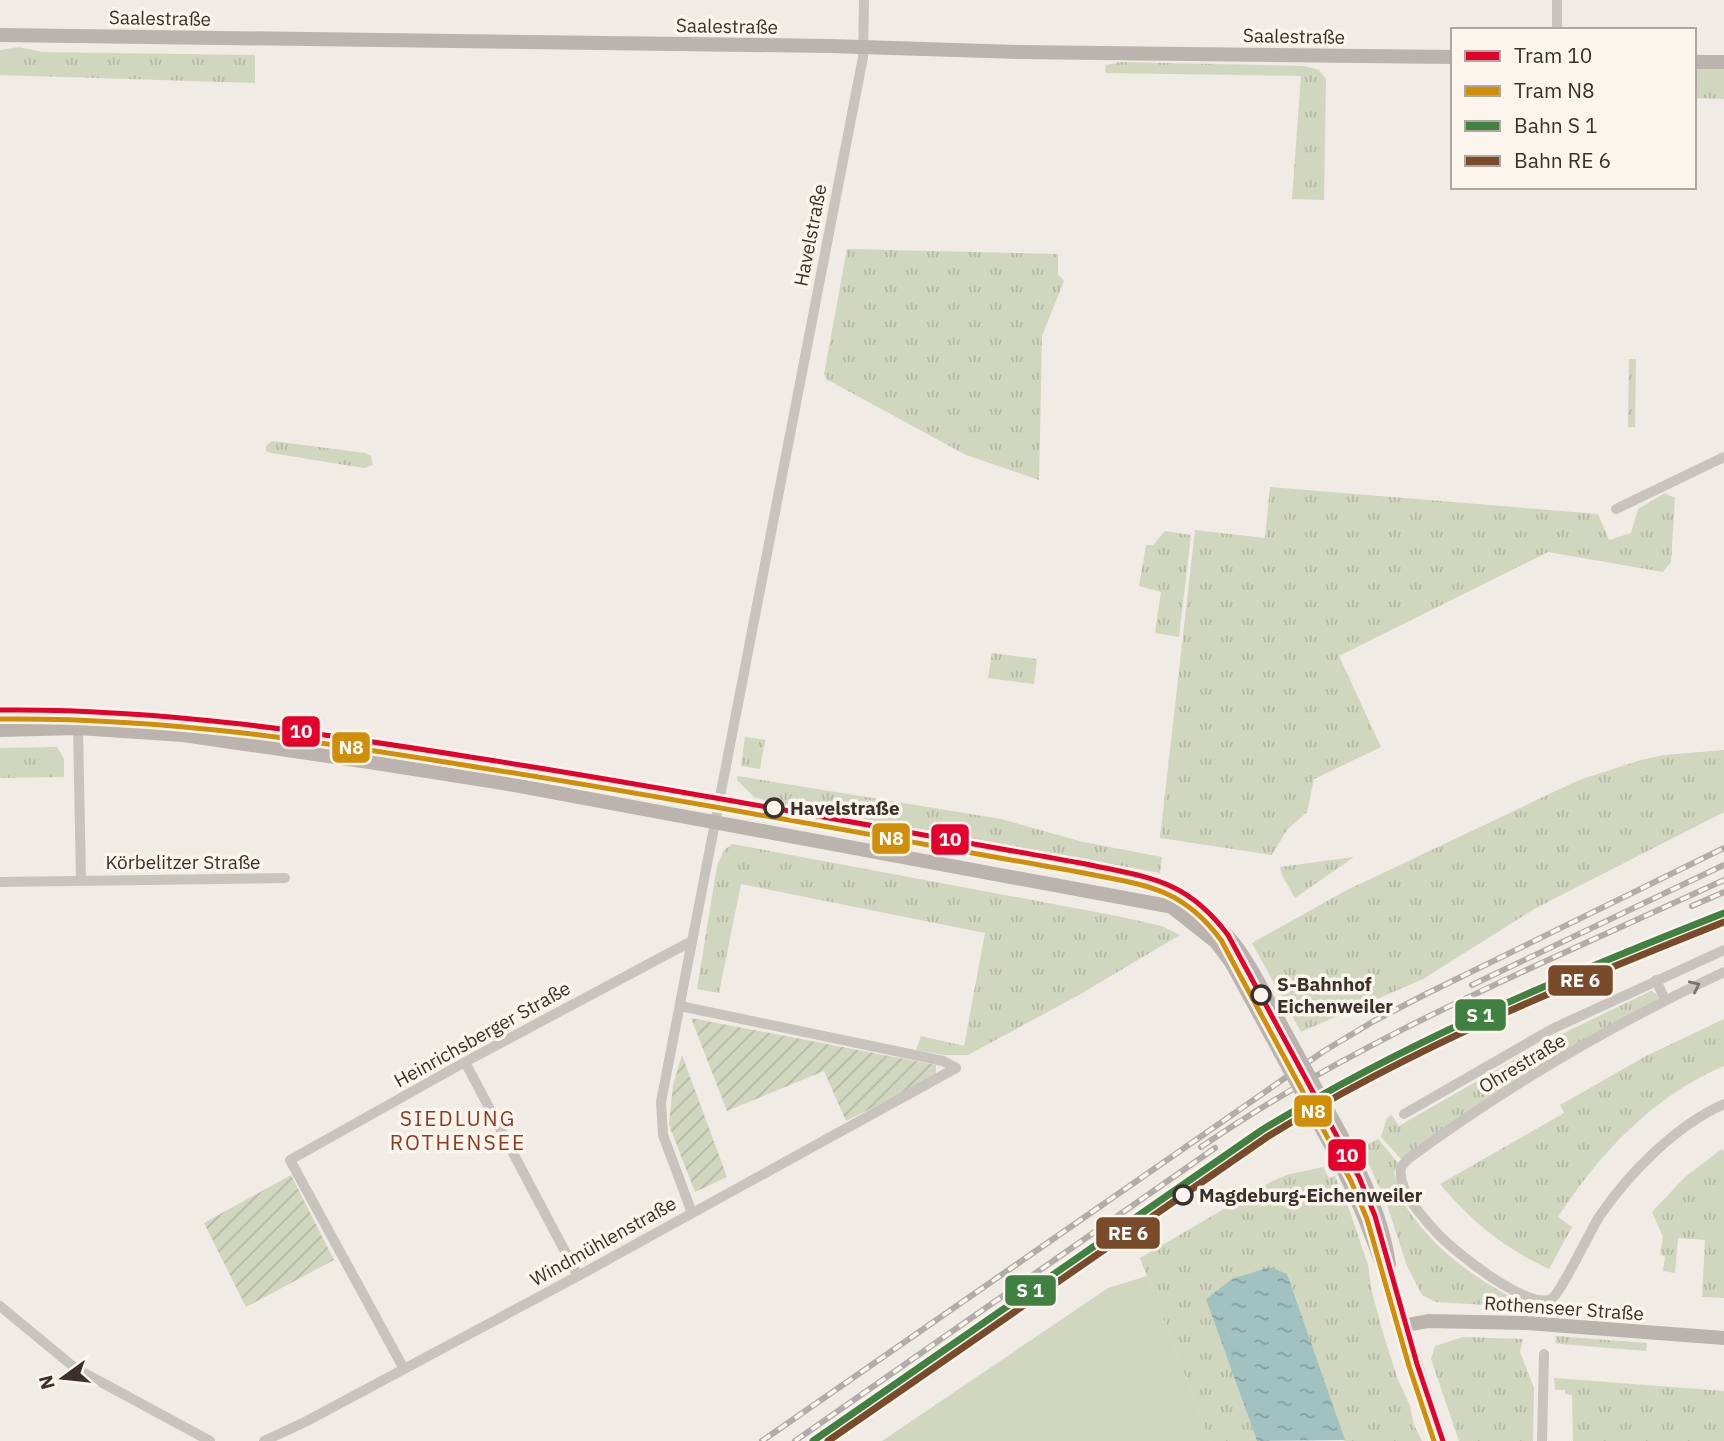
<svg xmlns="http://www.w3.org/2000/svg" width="1724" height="1441" font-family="'IBM Plex Sans',sans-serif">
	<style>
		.grass { fill: url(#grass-tufts) }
		.garden { fill: url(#garden-furrows) }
		.pitch { fill: #d1d6bf }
		.water { fill: url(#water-ripples) }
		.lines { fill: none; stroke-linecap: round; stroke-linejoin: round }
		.street { stroke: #c9c3be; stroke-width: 10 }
		.secondary { stroke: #bab3ae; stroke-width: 14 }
		.rail-casing { stroke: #b1aca8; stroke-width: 6 }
		.rail { stroke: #fbf5ee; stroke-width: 3.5; stroke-dasharray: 10; stroke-linecap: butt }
		.secondary-bridge { stroke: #bab3ae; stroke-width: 14 }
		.rail-1-casing { stroke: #fbf5ee; stroke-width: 12 }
		.rail-2-casing { stroke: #fbf5ee; stroke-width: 12 }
		.rail-1 { stroke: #408040; stroke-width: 7 }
		.rail-2 { stroke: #7a4b2a; stroke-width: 7 }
		.tram-1-casing { stroke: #fbf5ee; stroke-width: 10 }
		.tram-2-casing { stroke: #fbf5ee; stroke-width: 10 }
		.tram-1 { stroke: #e4002b; stroke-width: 5 }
		.tram-2 { stroke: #d18e09; stroke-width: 5 }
		.oneway { stroke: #7b726d }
		.stop-dot { fill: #fbf5ee; stroke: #3b302b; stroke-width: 3.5 }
		.labels { text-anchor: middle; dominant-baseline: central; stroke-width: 7; stroke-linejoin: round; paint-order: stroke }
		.street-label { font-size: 19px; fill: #3b302b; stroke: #fbf5ee }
		.stop-label { font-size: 19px; font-weight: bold; fill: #3b302b; stroke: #fbf5ee; text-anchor: start }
		.neighbourhood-label { font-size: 21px; letter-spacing: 2px; fill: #8c3b22; stroke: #fbf5ee }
		.line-badge { stroke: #fbf5ee; stroke-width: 2.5 }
		.badge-label { font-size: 19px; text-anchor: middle; font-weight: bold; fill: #fff }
	</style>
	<defs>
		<pattern id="grass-tufts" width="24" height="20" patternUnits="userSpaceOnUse" patternTransform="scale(1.75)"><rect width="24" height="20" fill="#d1d6bf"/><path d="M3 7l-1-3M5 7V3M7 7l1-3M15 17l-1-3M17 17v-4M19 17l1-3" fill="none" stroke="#b4b8a4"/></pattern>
		<pattern id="garden-furrows" width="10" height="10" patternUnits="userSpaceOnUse" patternTransform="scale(1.75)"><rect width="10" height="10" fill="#d1d6bf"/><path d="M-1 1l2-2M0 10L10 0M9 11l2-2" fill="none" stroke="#b4b8a4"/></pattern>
		<pattern id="water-ripples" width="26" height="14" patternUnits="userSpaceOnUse" patternTransform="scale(1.75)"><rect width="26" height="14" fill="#a1c2c1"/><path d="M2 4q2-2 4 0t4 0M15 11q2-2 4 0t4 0" fill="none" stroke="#849e9d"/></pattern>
	</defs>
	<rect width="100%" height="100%" fill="#f0ebe5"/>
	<g class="grass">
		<polygon points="19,47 42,52 255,55 255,83 0,75 0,50"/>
		<polygon points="1119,62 1305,66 1319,70 1326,79 1324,200 1292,199 1301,76 1105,73 1106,65"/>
		<polygon points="1694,68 1724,68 1724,99 1694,98"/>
		<polygon points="847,249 1058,254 1058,274 1064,281 1042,336 1039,480 966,455 826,379 824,374"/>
		<polygon points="1629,359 1636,359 1635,427 1628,427"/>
		<polygon points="272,441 365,453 371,456 373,465 364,468 271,453 266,451 266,446"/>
		<polygon points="1270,487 1598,514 1609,540 1631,533 1638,509 1665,493 1675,498 1671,562 1663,572 1548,552 1339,656 1381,747 1314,779 1307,812 1287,830 1272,855 1160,838 1195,530 1265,538"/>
		<polygon points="1165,531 1191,535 1179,637 1155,633 1161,592 1139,586 1146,545 1153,545"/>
		<polygon points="992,653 1037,659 1034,684 988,678"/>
		<polygon points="745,737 765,740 760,769 741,766"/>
		<polygon points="57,747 64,759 64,777 0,778 0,748"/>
		<polygon points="1724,750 1724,812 1536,908 1423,979 1301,1032 1252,943 1345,891 1579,780 1641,760 1664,755"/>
		<polygon points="738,776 1001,819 1083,842 1162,857 1160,873 771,802 754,797 737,780"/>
		<polygon points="733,844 1117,916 1162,926 1180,935 1077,996 968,1055 944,1055 916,1050 921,1036 964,1046 985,933 741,884 719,993 697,989 717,866 724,850"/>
		<polygon points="1354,857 1295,898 1282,875 1280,867"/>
		<polygon points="1651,991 1657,994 1658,998 1655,1001 1553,1059 1543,1043"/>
		<path d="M1724,1019V1066C1653,1096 1599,1154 1558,1217L1572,1227L1549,1269C1503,1247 1473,1223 1440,1184L1564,1113L1560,1105L1648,1055Z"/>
		<polygon points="1540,1045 1549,1061 1474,1108 1401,1159 1381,1137 1387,1118 1392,1115 1399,1126"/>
		<path d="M1378,1139L1398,1163L1394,1173L1399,1187L1396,1190C1424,1242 1468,1275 1520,1302V1307L1436,1302L1422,1295L1407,1266L1386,1202L1361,1147Z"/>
		<polygon points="1722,1149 1724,1152 1724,1298 1702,1297 1705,1240 1678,1238 1675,1273 1663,1271 1665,1257 1660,1254 1663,1237 1652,1212 1685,1177"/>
		<polygon points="1323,1167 1329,1178 1335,1176 1349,1209 1368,1265 1372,1292 1383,1333 1397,1377 1410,1406 1414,1425 1422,1441 1343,1441 1345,1440 1207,1299 1257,1441 1210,1441 1140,1258 1267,1184 1286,1175"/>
		<polygon points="1556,1336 1647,1343 1646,1351 1561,1344 1555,1343"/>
		<polygon points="1463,1337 1523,1339 1520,1352 1534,1388 1533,1441 1459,1441 1431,1359 1435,1346"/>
		<polygon points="1554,1378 1724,1391 1724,1441 1573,1441 1572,1395 1565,1394 1565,1390 1555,1390"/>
	</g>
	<g class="garden">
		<polygon points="691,1018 936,1065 936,1076 846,1121 824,1071 727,1111"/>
		<polygon points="682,1055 727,1177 695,1192 669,1125 673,1085"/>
		<polygon points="291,1175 334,1260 246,1307 204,1223"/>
	</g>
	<polygon class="pitch" points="1147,1276 1210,1441 882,1441 1108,1288"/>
	<polygon class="water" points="1270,1267 1287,1274 1345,1440 1257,1441 1206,1299 1232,1279"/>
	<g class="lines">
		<g class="street">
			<polyline points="1557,30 1557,0"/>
			<polyline points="1616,509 1724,457"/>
			<polyline points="78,728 81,880"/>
			<polyline points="0,882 285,878"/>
			<path d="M1724,972C1613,1024 1506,1087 1408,1159L1401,1167C1397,1191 1424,1219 1439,1235C1455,1252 1527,1310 1551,1299C1560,1295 1590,1231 1599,1217C1629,1173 1675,1126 1724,1104"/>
			<polyline points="1656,980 1665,1000"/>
			<polyline points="680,1006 943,1061 956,1068"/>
			<polyline points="465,1062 578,1276"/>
			<polyline points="1404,1114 1552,1029 1724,950"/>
			<polyline points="692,1213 663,1135 661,1102 863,57 864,0"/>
			<polyline points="0,1306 75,1368 210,1441"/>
			<polyline points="404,1369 290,1160 465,1062 692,941"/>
			<polyline points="264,1441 305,1422 578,1276 956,1068"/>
			<polyline points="1542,1441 1544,1354"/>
		</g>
		<g class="secondary">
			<polyline points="0,35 830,46 1018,52 1453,57"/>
			<polyline points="1694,62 1724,62"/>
			<path d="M0,730L78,728L183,735L376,763L503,783L1195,911C1239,934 1256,979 1279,1021"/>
			<polyline points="1173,908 1216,942"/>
			<path d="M1340,1133C1362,1175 1382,1217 1389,1264"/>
			<path d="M1328,1140C1380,1235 1405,1340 1441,1441"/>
			<polyline points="1402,1326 1428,1321 1527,1323 1724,1338"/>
		</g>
		<g class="rail-casing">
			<g id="rail">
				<polyline points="1692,906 1724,892"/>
				<polyline points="1472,985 1724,865"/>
				<path d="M1201,1147C1363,1036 1547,962 1724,880"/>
				<polyline points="762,1441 1324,1051 1374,1021 1424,995 1724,848"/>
				<polyline points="795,1441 1215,1148"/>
			</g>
		</g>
		<use href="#rail" class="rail"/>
		<g class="secondary-bridge">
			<polyline points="1216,942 1231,962 1328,1140"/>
			<polyline points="1279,1021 1340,1133"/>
		</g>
		<g class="rail-1-casing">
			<path id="rail-1" d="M813,1441L1262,1130C1411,1039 1562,977 1724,913"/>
		</g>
		<g class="rail-2-casing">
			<path id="rail-2" d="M828,1441L1267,1137C1413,1047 1565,985 1724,922"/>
		</g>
		<use href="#rail-1" class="rail-1"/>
		<use href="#rail-2" class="rail-2"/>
		<g class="tram-1-casing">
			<path id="tram-1" d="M0,710C161,708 318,733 477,758C681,790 883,828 1086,864C1150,878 1186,879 1228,935L1359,1177L1375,1216L1417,1364L1443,1441"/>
		</g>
		<g class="tram-2-casing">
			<path id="tram-2" d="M0,719C161,717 318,741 476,767C680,799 882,837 1084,873C1144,885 1182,887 1221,940L1351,1181L1367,1219L1409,1366L1434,1441"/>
		</g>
		<use href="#tram-1" class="tram-1"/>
		<use href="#tram-2" class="tram-2"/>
	</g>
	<defs><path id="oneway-chevron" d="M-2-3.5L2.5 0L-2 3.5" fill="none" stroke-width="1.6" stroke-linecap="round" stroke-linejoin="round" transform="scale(1.75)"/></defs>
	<use class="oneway" href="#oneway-chevron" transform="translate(1695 986) rotate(-25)"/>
	<g class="stop-dot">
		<circle cx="774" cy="808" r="9"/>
		<circle cx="1261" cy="995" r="9"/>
		<circle cx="1183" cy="1195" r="9"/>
	</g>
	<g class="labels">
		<g class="street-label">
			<text transform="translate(160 18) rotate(1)">Saalestraße</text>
			<text transform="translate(727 26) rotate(1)">Saalestraße</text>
			<text transform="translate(1294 36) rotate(1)">Saalestraße</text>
			<text transform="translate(810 235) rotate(-79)">Havelstraße</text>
			<text x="183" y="862">Körbelitzer Straße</text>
			<text transform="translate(482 1034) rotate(-29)">Heinrichsberger Straße</text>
			<text transform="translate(1522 1063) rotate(-31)">Ohrestraße</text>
			<text transform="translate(603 1241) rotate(-29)">Windmühlenstraße</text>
			<text transform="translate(1564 1308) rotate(4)">Rothenseer Straße</text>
		</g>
		<g class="stop-label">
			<text x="790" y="808">Havelstraße</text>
			<text x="1277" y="984">S-Bahnhof<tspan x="1277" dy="22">Eichenweiler</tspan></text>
			<text x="1199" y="1195">Magdeburg-Eichenweiler</text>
		</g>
		<g class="neighbourhood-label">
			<text x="458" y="1118">SIEDLUNG<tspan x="458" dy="24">ROTHENSEE</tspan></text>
		</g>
	</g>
	<g class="line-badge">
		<rect x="281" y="715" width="40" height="33" rx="7" fill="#e4002b"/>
		<rect x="331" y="731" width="40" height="33" rx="7" fill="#d18e09"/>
		<rect x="871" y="822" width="40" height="33" rx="7" fill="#d18e09"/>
		<rect x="930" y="823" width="40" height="33" rx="7" fill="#e4002b"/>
		<rect x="1547" y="964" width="67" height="33" rx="7" fill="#7a4b2a"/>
		<rect x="1454" y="998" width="53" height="34" rx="7" fill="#408040"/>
		<rect x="1293" y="1094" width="40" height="34" rx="7" fill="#d18e09"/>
		<rect x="1327" y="1138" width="40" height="34" rx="7" fill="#e4002b"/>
		<rect x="1095" y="1216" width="66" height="34" rx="7" fill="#7a4b2a"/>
		<rect x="1004" y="1274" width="53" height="33" rx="7" fill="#408040"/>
	</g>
	<g class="badge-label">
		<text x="301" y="738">10</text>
		<text x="351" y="754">N8</text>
		<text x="891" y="845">N8</text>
		<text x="950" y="846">10</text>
		<text x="1580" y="987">RE 6</text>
		<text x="1480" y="1022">S 1</text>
		<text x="1313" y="1118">N8</text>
		<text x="1347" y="1162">10</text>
		<text x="1128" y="1240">RE 6</text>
		<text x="1030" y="1297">S 1</text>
	</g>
	<rect x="1451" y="28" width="245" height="161" fill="#fbf5ee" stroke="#aea6a0" stroke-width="2"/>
	<rect x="1465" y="51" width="35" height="10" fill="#e4002b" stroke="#aea6a0" stroke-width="2"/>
	<text x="1514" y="63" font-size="21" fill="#3b302b">Tram 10</text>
	<rect x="1465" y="86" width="35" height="10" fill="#d18e09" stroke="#aea6a0" stroke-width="2"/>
	<text x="1514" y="98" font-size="21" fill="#3b302b">Tram N8</text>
	<rect x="1465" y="121" width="35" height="10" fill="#408040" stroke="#aea6a0" stroke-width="2"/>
	<text x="1514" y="133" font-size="21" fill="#3b302b">Bahn S 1</text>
	<rect x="1465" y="156" width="35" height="10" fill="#7a4b2a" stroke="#aea6a0" stroke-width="2"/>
	<text x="1514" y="168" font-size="21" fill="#3b302b">Bahn RE 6</text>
	<g transform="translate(63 1378) rotate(255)" stroke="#fbf5ee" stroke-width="5" paint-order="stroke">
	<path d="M0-5L12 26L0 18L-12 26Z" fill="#3b302b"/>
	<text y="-10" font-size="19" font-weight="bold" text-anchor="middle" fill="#3b302b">N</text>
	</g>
</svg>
